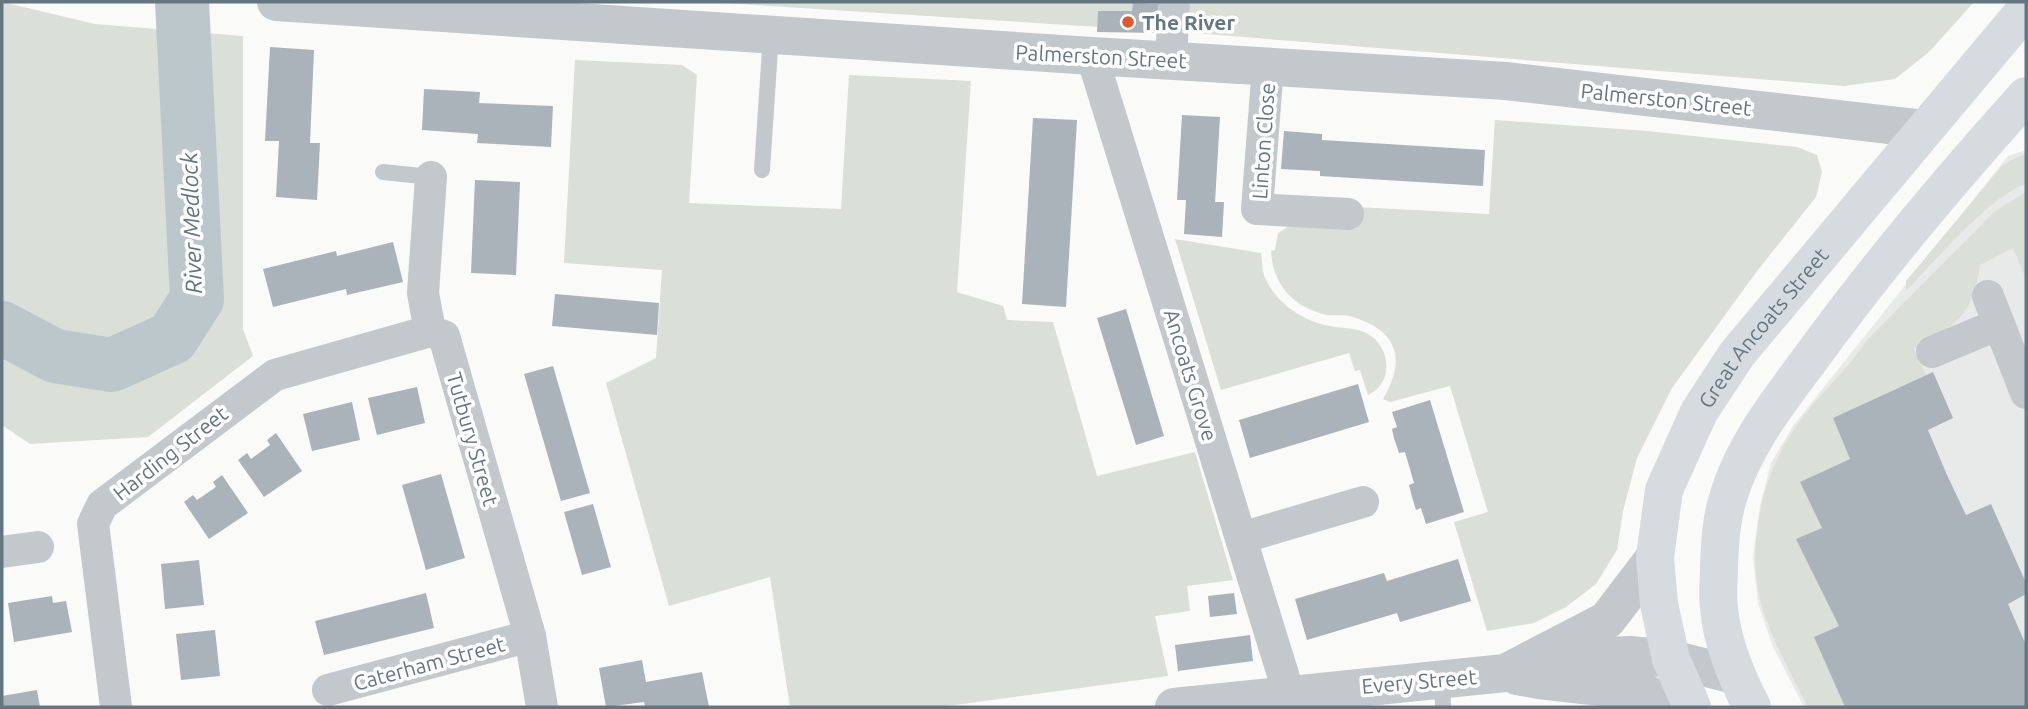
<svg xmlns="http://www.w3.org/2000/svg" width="2028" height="709" font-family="Ubuntu,sans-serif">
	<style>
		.built { fill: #e8e9e9 }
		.green { fill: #dadfd7 }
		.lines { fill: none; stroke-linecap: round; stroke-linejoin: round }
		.river { stroke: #bbc7cb; stroke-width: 54 }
		.building { fill: #aab3b9 }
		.service { stroke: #c3c8cc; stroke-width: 16 }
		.minor { stroke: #c3c8cc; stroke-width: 32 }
		.tertiary { stroke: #c3c8cc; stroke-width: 38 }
		.trunk { stroke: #d6dbdf; stroke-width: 38 }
		.poi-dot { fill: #e4572e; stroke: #fff; stroke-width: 2.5 }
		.labels { text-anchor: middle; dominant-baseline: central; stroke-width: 7; stroke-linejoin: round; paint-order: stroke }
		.poi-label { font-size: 21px; font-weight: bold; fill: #657683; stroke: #fff; text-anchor: start }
		.street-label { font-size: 21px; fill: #657683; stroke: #fff }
		.water-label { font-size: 23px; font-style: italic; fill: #60757c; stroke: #fff }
	</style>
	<rect width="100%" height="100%" fill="#fafaf8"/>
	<polygon class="built" points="2026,150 2026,707 1804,707 1773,647 1758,603 1753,557 1760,506 1771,463 1793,426 2008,156"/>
	<g class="green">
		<polygon points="2,2 95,24 243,36 243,329 253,356 148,437 30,444 2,425"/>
		<polygon points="708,2 1974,2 1929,52 1895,79 1844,86 1194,33"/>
		<polygon points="575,60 682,65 697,75 689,203 841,209 849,75 971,81 957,292 1003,306 1007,320 1053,322 1097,476 1195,452 1233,580 1187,586 1190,611 1155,616 1168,676 940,707 790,707 770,577 669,606 606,383 656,358 662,270 564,263"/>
		<path d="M1495,120L1647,131L1797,147L1817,155L1822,172L1816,197L1757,271L1672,388L1637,458L1623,511L1617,550L1596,584L1566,607L1534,623L1487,631L1454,522L1488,512L1450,386L1390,402L1383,399C1406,361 1399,331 1353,317C1345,314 1335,316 1327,315C1293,307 1273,285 1271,251L1275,250L1278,233L1289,226L1356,229L1357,207L1489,214Z"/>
		<path d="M2026,154V184C1992,194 1933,263 1906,291V281L2002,166L2017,157Z"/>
		<path d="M2026,192V279L2013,248L1980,265C1973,316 1956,325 1914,349L1926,375L1833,418L1850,459L1800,482L1822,528L1797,539L1839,626L1814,637L1845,707H1808C1792,676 1774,644 1763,610C1745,553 1760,480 1793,431C1814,398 1846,373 1867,340L1994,212Z"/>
		<path d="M1175,239L1261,253C1262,260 1262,268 1264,275C1273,301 1303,322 1330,326C1343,329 1356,327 1368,334C1391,347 1394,384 1368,395L1360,370L1355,371L1349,353L1221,390Z"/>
	</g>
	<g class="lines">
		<polyline class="river" points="2,328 55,356 112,365 172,338 197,299 182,2"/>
	</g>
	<g class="building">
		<polygon points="1133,3 1159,4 1158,33 1097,32 1098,11 1132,11"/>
		<polygon points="270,47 314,50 310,143 320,143 317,200 276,197 279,141 265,141"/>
		<polygon points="424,89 480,92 479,103 553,106 551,147 477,143 478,134 422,130"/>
		<polygon points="1182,115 1220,117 1215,202 1224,202 1222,237 1184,234 1186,200 1177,200"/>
		<polygon points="1033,118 1077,120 1066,307 1022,304"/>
		<polygon points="1284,131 1322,134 1322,140 1485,150 1483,186 1320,176 1320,171 1281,169"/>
		<polygon points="475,180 520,182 516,275 471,273"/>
		<polygon points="393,242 403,282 347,295 346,289 273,307 263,269 336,251 337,256"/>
		<polygon points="555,294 659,303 657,335 552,326"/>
		<polygon points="1126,309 1164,436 1136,445 1097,318"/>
		<polygon points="553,366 590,493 561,501 524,374"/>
		<polygon points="1933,372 1953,418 1928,430 1947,475 1966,515 1991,504 2026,583 2026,594 2008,604 2026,645 2026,707 1845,707 1814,637 1839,626 1796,539 1822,528 1800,482 1850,459 1833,418"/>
		<polygon points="1358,384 1369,422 1250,458 1239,420"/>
		<polygon points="417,387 425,423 377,435 368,398"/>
		<polygon points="1430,400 1464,512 1426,524 1421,508 1416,510 1412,497 1409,485 1414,483 1405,452 1399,453 1394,438 1392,429 1397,427 1392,412"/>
		<polygon points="352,402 360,440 312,451 303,414"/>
		<polygon points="276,433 302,471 264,497 238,460 247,453 251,459 270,445 267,440"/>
		<polygon points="441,474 465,558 426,570 402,485"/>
		<polygon points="222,475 248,513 209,539 184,502 193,495 197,500 216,487 213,482"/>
		<polygon points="593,504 611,567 582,575 564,512"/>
		<polygon points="1458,559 1471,601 1400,622 1397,613 1307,640 1295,599 1384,573 1387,581"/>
		<polygon points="199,560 204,605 165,609 161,564"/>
		<polygon points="426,593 434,628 324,655 315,621"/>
		<polygon points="1234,593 1237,614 1210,617 1208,596"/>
		<polygon points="52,596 53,603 66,601 72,632 14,642 8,603"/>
		<polygon points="215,630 220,676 181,680 176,634"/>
		<polygon points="1250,635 1253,661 1178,671 1175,645"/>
		<polygon points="642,660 646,682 702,672 709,707 645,707 644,702 606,707 599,668"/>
		<polygon points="37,690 40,707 2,707 2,696"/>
	</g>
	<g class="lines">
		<g class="service">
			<polyline points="762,170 771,34"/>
			<polyline points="383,172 431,177"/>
			<polyline points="1442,678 1443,707"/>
		</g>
		<g class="minor">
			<polyline points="1092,56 1289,694"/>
			<polyline points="1171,60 1174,2"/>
			<polyline points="1268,66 1257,209 1348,214"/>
			<polyline points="431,177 423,293 430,331 444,336 530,636 542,707"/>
			<polyline points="1988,296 1999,324"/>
			<polyline points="1932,352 1999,324 2026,393"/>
			<polyline points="1241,538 1363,502"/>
			<polyline points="2,552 38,547"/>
			<polyline points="328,690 530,636"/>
			<polyline points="116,707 93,524 102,505 275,375 430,331"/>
		</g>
		<g class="tertiary">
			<polyline points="276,2 1092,56 1506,81 1924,129"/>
			<polyline points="1548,658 1630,655 1671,659 1735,675"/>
			<polyline points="1517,676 1539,680 1644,692 1671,707"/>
			<polyline points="1174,707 1505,673 1607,620 1655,557"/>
		</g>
		<g class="trunk">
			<path id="s1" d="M1692,707L1671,659L1659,604L1655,557L1664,490L1699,412L1737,354L2026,9"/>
			<path d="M1752,707C1736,676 1722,643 1719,608C1717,594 1719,579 1719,566C1720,542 1721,520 1728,498C1742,449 1775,406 1805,366C1873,272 1948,182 2026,96"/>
		</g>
	</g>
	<circle class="poi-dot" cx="1128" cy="22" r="7"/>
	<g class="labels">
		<g class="poi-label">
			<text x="1142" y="22">The River</text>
		</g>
		<g class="street-label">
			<text transform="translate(1101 56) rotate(3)">Palmerston Street</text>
			<text transform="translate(1666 99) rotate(6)">Palmerston Street</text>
			<text transform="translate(1263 141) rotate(-86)">Linton Close</text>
			<text stroke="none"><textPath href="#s1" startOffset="415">Great Ancoats Street</textPath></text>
			<text transform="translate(1191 375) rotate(73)">Ancoats Grove</text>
			<text transform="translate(473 439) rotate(74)">Tutbury Street</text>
			<text transform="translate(170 453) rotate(-38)">Harding Street</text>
			<text transform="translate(429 663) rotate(-15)">Caterham Street</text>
			<text transform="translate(1419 681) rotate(-5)">Every Street</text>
		</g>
		<g class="water-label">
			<text transform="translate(191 223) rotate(-92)">River Medlock</text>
		</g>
	</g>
	<rect width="2028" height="709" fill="none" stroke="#657683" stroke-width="7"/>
</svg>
